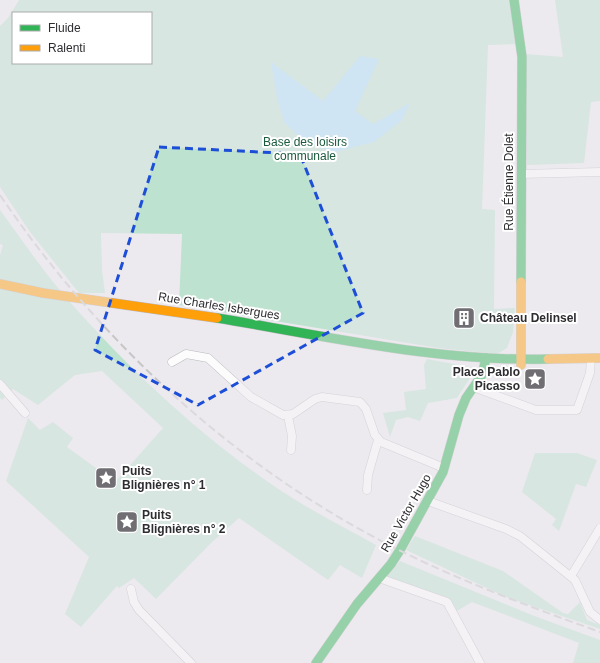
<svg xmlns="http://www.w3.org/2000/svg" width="600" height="663" font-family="Arial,sans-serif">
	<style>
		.green { fill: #bde2cf; fill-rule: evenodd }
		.water { fill: #aedff8 }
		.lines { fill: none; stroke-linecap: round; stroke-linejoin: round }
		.street-casing { stroke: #b9b7bc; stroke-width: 9 }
		.fast-casing { stroke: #b9b7bc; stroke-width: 10 }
		.slow-casing { stroke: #b9b7bc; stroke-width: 10 }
		.street { stroke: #fcfcfd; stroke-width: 8 }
		.fast { stroke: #30b455; stroke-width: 9 }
		.slow { stroke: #ff9f0a; stroke-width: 9 }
		.rail { stroke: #c7c6c7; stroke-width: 2; stroke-dasharray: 8 4; stroke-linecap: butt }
		.marked { fill: none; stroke: #1d4ed8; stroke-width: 3; stroke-dasharray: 8 5; stroke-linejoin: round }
		.labels { text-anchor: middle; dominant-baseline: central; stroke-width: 4; stroke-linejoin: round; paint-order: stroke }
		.park-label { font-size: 12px; fill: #1a5a3d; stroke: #fff }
		.street-label { font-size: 12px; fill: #2d2c30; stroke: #fff }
		.poi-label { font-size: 12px; font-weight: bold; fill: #2d2c30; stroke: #fff; text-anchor: start }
	</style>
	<rect width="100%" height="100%" fill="#eceaef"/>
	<g class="green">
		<path d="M19,0H511L516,44L488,45L482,209L495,210L494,309L515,308L513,332L507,348L497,354L438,348L179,305L182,234L101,233L102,270L105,293H79L30,232L0,187V26L8,18ZM13,13H151V63H13Z"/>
		<polygon points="555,0 600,0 600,101 591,102 584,163 527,165 526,54 563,57"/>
		<path d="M0,210C23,241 44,273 70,302C130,370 198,434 274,486C306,508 342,526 376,545L362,578L340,565L328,580L239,518L211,543L156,599L134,578L119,588L117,586L81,627L65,614L89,557L6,481L28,418L40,430L53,422L73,438L67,447L115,482L163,428L102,371L75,375L38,405L13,389L2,400L0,398V255L3,245L0,244Z"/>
		<polygon points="427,359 470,367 474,372 457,398 428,403 420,421 408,417 396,420 390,437 383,413 406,410 404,392 426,389 424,365"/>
		<polygon points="535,453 577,453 597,460 586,487 576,484 559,531 552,525 556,519 522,492"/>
		<polygon points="415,536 503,571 563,613 568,614 580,602 587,620 600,625 600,629 506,597 406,550"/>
		<polygon points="400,561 537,617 600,640 600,663 573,663 579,643 472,602 457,611 451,600 394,581 387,576"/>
	</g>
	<polygon class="water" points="360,56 379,59 355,111 373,124 410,103 402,120 374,142 335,152 320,148 296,134 284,122 277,98 271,62 323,101"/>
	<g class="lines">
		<g class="street-casing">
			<g id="street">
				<polyline points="521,174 600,172"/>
				<polyline points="172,362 186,354 208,358 251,397 283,415 293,414 315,399 322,397 360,402 366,409 375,435 381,442 444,468"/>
				<polyline points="0,384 25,413"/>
				<polyline points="473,387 536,410 577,410 590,373 591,358"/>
				<polyline points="288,416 292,436 291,450"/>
				<polyline points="367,490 368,475 378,440"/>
				<polyline points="428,501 506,529 520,536 575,580 590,612 600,620"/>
				<polyline points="571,576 600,528"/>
				<polyline points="379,578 447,602 480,663"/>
				<polyline points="131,589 134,602 139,610 191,663"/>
			</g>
		</g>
		<g class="fast-casing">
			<g id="fast">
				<polyline points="514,0 522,57 521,282"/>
				<path d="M217,318C326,336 437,362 548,359"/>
				<polyline points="316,663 357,604 391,564 400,550 443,472 459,415 466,398 482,375 486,358"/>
			</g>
		</g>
		<g class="slow-casing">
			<g id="slow">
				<polyline points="0,284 43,293 217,318"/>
				<polyline points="548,359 600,358"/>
				<polyline points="521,365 521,282"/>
			</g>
		</g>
		<use href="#street" class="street"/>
		<use href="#fast" class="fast"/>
		<use href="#slow" class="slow"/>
		<path class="rail" d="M0,195C99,341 232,464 389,545C457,580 528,606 600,632"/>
	</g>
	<path d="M0 0H600V663H0ZM159,147L300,154L363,313L198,405L95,350Z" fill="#eceaef" fill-opacity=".55" fill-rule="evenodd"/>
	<path class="marked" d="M159,147L300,154L363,313L198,405L95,350Z"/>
	<defs>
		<g id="building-square" transform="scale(1.15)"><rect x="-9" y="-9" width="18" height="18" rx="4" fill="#706e73" stroke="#fff"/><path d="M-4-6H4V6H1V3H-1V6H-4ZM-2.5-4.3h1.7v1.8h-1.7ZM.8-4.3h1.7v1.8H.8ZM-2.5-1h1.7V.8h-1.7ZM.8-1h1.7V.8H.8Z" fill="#fff"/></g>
		<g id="sight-square" transform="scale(1.15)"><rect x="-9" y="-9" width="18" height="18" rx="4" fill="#706e73" stroke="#fff"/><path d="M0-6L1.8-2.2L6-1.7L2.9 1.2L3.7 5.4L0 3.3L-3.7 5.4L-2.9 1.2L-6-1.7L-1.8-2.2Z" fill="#fff"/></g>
	</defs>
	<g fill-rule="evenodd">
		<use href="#building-square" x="464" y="318"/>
		<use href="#sight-square" x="535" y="379"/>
		<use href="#sight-square" x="106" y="478"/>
		<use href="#sight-square" x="127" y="522"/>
	</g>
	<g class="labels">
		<g class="park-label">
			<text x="305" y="142">Base des loisirs<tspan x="305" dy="14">communale</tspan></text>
		</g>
		<g class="street-label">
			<text transform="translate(509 182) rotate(-90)">Rue Étienne Dolet</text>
			<text transform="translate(219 306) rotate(9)">Rue Charles Isbergues</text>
			<text transform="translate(406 513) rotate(-60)">Rue Victor Hugo</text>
		</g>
		<g class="poi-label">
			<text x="480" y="318">Château Delinsel</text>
			<text x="520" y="372" text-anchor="end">Place Pablo<tspan x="520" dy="14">Picasso</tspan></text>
			<text x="122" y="471">Puits<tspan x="122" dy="14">Blignières n° 1</tspan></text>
			<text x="142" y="515">Puits<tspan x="142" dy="14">Blignières n° 2</tspan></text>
		</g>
	</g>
	<rect x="12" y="12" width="140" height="52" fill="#ffffff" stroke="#ababac"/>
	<rect x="20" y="25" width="20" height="6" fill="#30b455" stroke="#ababac"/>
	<text x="48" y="32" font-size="12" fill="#2d2c30">Fluide</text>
	<rect x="20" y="45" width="20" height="6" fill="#ff9f0a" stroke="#ababac"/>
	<text x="48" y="52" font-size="12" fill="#2d2c30">Ralenti</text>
</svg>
